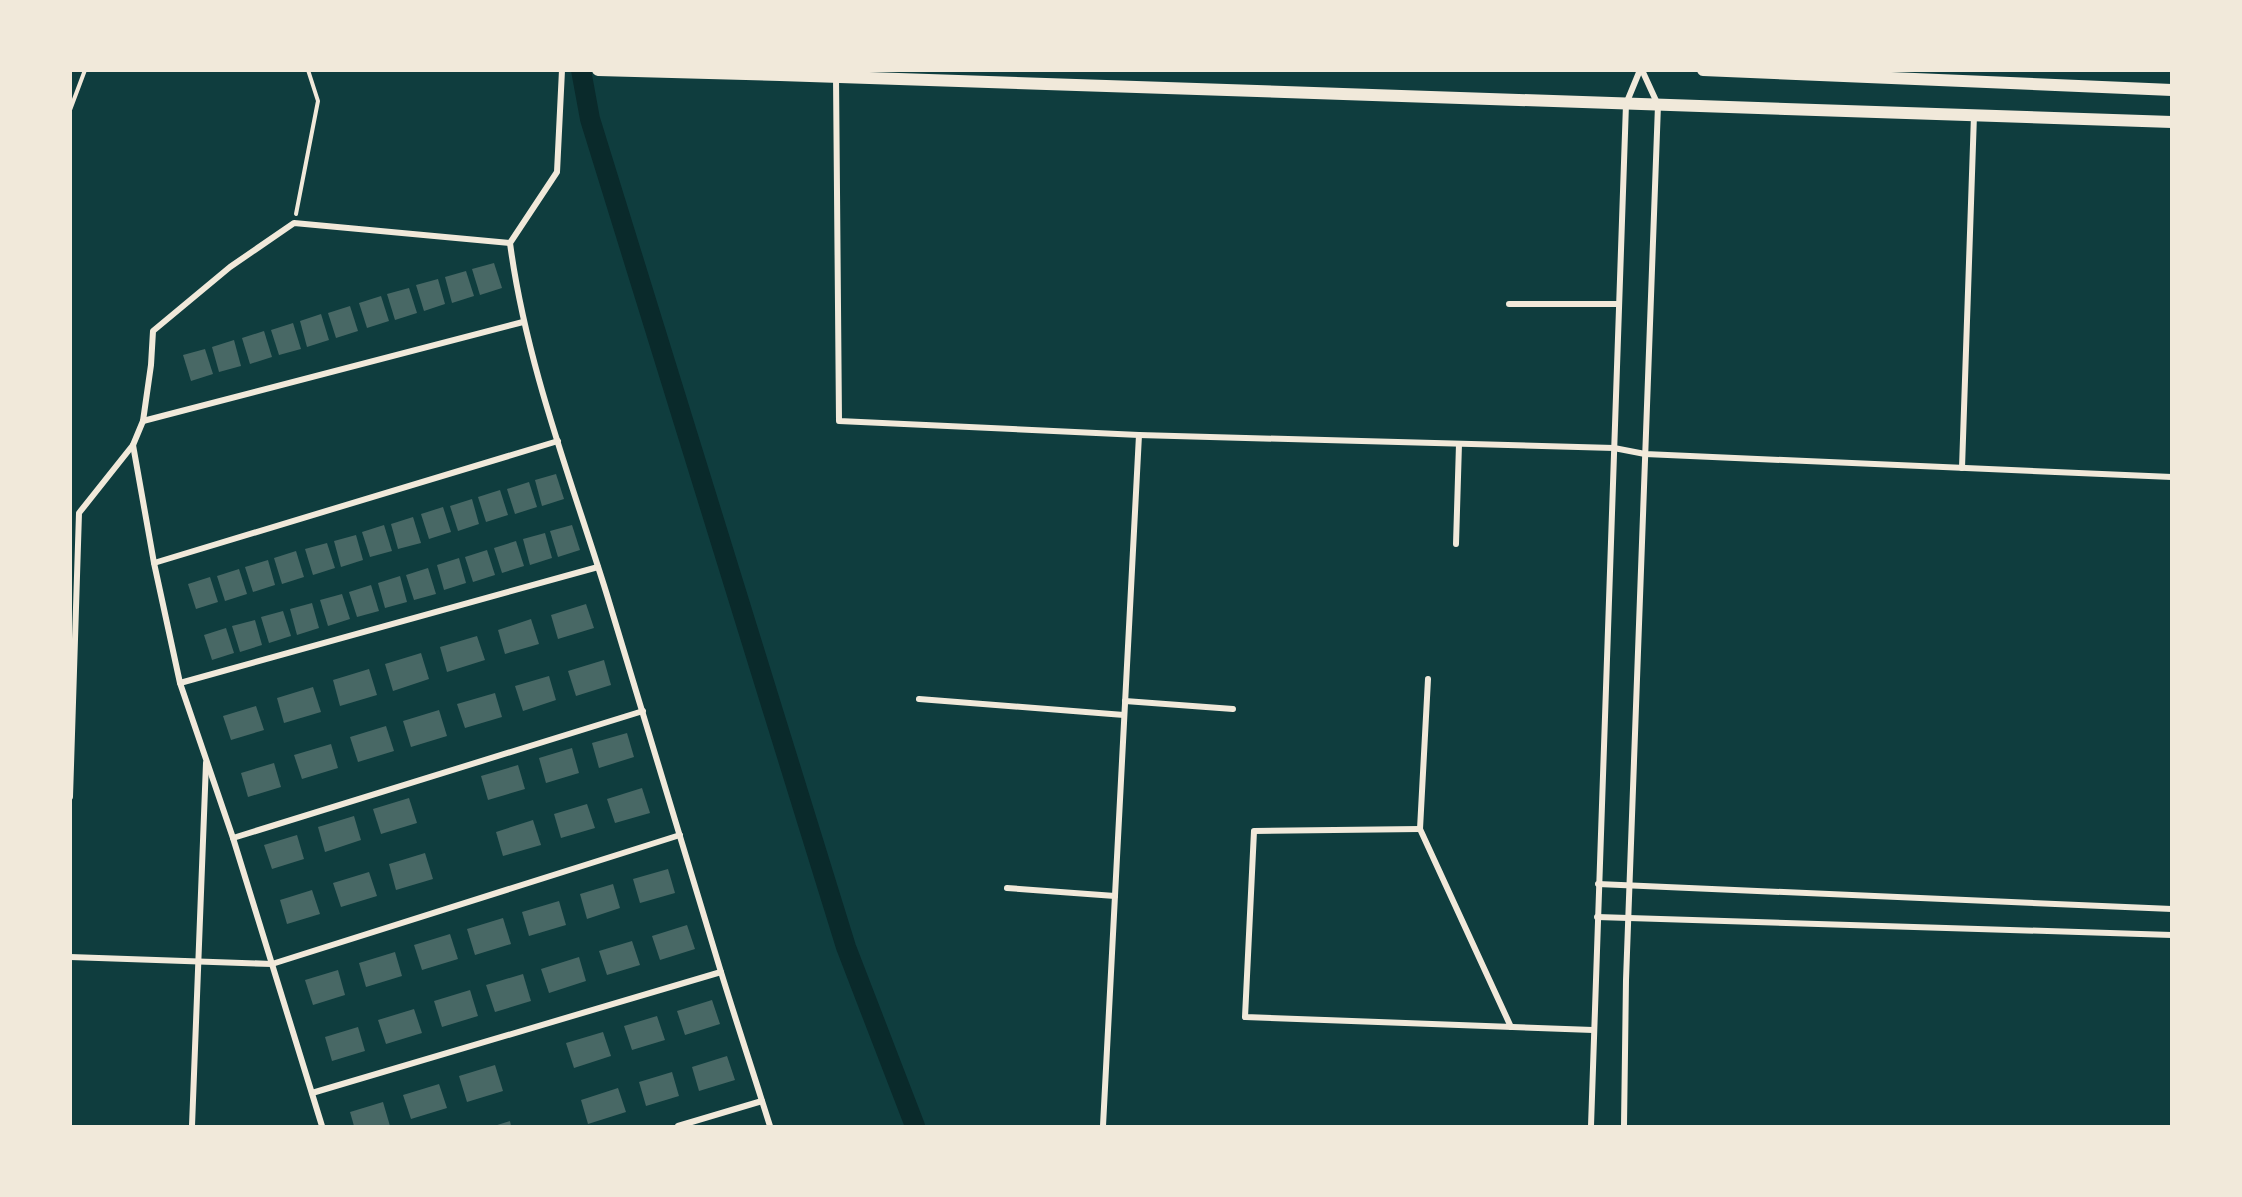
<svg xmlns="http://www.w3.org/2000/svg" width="2242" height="1197" font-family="'DM Sans',sans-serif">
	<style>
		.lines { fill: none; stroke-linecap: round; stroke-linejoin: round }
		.canal { stroke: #0a2a2b; stroke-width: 20 }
		.building { fill: #486865 }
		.path { stroke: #f1e9da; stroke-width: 4 }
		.minor { stroke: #f1e9da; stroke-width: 6 }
		.secondary { stroke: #f1e9da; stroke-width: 12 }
	</style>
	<rect width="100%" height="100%" fill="#0f3d3e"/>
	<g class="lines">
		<polyline class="canal" points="581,70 590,119 846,947 915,1126"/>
	</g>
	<g class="building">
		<polygon points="494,263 502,288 480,295 472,269"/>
		<polygon points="466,271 474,296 452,303 445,277"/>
		<polygon points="438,279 445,304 424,311 416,285"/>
		<polygon points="409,288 417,313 395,320 387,294"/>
		<polygon points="381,296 389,321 367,328 359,303"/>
		<polygon points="350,306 358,331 336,338 328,313"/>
		<polygon points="321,314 329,340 307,347 300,321"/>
		<polygon points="293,323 301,349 279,355 271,330"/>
		<polygon points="264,331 272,357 250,364 242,338"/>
		<polygon points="234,340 241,366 219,372 212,347"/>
		<polygon points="205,349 213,374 191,381 183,355"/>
		<polygon points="556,474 564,499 542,506 535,480"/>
		<polygon points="529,482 537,507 515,514 507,489"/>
		<polygon points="500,490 508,515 486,522 478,497"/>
		<polygon points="472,499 479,524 458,531 450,506"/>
		<polygon points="443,507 451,532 429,539 421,514"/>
		<polygon points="413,517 421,543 398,549 391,524"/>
		<polygon points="384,525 392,551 370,557 362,532"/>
		<polygon points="572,525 580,550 558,557 550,531"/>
		<polygon points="545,533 552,558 530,565 523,539"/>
		<polygon points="356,535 363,560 341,567 334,541"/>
		<polygon points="516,541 524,566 502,573 494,548"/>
		<polygon points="327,543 335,568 313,575 305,549"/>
		<polygon points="487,550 495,575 473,582 465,557"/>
		<polygon points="296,551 304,577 282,584 274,558"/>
		<polygon points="459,558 466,583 444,590 437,565"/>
		<polygon points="268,560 275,585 253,592 245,567"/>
		<polygon points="428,568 436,594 414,600 406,575"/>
		<polygon points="239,569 247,594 225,601 217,576"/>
		<polygon points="400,576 407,602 385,608 378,583"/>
		<polygon points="210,577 218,602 196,609 188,584"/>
		<polygon points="371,585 379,611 357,617 349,592"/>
		<polygon points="342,594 350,619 328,626 320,600"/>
		<polygon points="312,603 319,628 297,635 290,609"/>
		<polygon points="586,604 594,628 558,639 551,615"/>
		<polygon points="283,611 291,636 269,643 261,617"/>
		<polygon points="531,619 539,644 505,654 498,630"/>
		<polygon points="255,620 262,645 240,652 232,626"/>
		<polygon points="226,628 234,653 212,660 204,635"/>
		<polygon points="477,636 485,660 447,672 440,647"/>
		<polygon points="421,653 429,679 393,691 385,664"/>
		<polygon points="604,660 611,685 576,696 568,671"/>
		<polygon points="369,669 377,695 340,706 333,680"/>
		<polygon points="549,676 556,700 523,711 515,686"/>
		<polygon points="313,687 321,712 284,723 277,698"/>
		<polygon points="495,693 502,717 465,728 457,704"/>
		<polygon points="256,706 264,730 231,740 223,716"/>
		<polygon points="439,710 447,736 411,747 403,721"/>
		<polygon points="386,726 394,751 358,762 350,737"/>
		<polygon points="627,733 634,757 599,768 592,743"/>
		<polygon points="331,744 338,768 302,779 294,755"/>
		<polygon points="572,748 579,773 546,783 539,758"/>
		<polygon points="274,763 281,787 248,797 241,773"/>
		<polygon points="518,765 525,789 488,800 481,776"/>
		<polygon points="642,788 650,813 615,823 607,799"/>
		<polygon points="409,798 417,823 381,834 373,809"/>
		<polygon points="587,804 595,828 561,838 554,814"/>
		<polygon points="354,816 361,840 325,852 318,827"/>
		<polygon points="533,820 541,845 503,856 496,832"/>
		<polygon points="297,835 304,859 272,869 264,845"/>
		<polygon points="425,853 433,879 396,890 389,864"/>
		<polygon points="668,869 675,893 640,903 633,879"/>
		<polygon points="369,872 377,896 341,907 333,883"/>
		<polygon points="613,884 620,908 587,919 580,894"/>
		<polygon points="312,890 320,914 287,924 280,900"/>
		<polygon points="559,901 566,925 529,936 522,912"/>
		<polygon points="503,918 511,944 475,955 467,929"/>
		<polygon points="687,925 695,949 660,960 652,936"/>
		<polygon points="450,934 458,959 422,970 414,945"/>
		<polygon points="632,941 640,965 607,975 599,951"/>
		<polygon points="395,952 402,976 366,987 359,963"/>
		<polygon points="579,957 586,981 549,993 541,969"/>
		<polygon points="338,970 345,995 313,1005 305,980"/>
		<polygon points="523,974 531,1001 495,1012 486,985"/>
		<polygon points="470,990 478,1016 442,1027 434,1001"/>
		<polygon points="712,1000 720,1024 685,1035 677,1011"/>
		<polygon points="414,1009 422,1033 386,1044 378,1020"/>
		<polygon points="657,1016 665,1040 632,1050 624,1026"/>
		<polygon points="358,1027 365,1051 332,1061 325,1037"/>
		<polygon points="603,1032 611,1056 574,1068 566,1043"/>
		<polygon points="727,1056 735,1080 699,1091 692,1067"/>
		<polygon points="495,1065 503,1091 467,1102 459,1076"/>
		<polygon points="672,1072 679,1096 646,1106 639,1082"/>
		<polygon points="439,1084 447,1108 411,1119 403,1095"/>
		<polygon points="618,1088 626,1112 588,1124 581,1100"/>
		<polygon points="383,1102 390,1126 354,1126 350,1112"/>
		<polygon points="510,1121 511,1126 494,1126"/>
	</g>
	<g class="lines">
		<g class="path">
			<polyline points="70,110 85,70"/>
			<polyline points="296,214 318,101 308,70"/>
		</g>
		<g class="minor">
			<path d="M562,70L557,172L510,243C526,364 571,479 607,595C646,721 682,847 721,972C737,1024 754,1075 770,1126"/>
			<polyline points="836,77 839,421 1139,435 1614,448 1645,454 2172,477"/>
			<polyline points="1509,304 1619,304"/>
			<polyline points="143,421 523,322"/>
			<polyline points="1962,468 1974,115"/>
			<polyline points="1456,544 1459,444"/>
			<polyline points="154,563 558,441"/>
			<polyline points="1428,679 1420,829 1511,1027"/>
			<polyline points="180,683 598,567"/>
			<polyline points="919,699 1124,715"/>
			<polyline points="1125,701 1233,709"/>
			<polyline points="70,797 79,513 133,445"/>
			<polyline points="1420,829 1254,831 1245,1017 1593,1030"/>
			<polyline points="233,838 643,711"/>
			<polyline points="1598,884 2172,909"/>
			<polyline points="1007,888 1115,896"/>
			<polyline points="1597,917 2172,935"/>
			<polyline points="70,957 272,964 680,835"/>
			<polyline points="312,1093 721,972"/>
			<polyline points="192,1126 206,763"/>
			<polyline points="322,1126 233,838 180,683 154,563 133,445 143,421 151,365 153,331 230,267 294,223 510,243"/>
			<polyline points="678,1126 762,1101"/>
			<polyline points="1103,1126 1139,435"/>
			<polyline points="1591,1126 1626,104 1640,70"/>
			<polyline points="1624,1126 1626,980 1658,105 1642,70"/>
		</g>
		<g class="secondary">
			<polyline points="598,70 780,75 2172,122"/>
			<polyline points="1703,70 2172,90"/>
		</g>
	</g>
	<rect width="2242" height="1197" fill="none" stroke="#f1e9da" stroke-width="144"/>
</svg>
